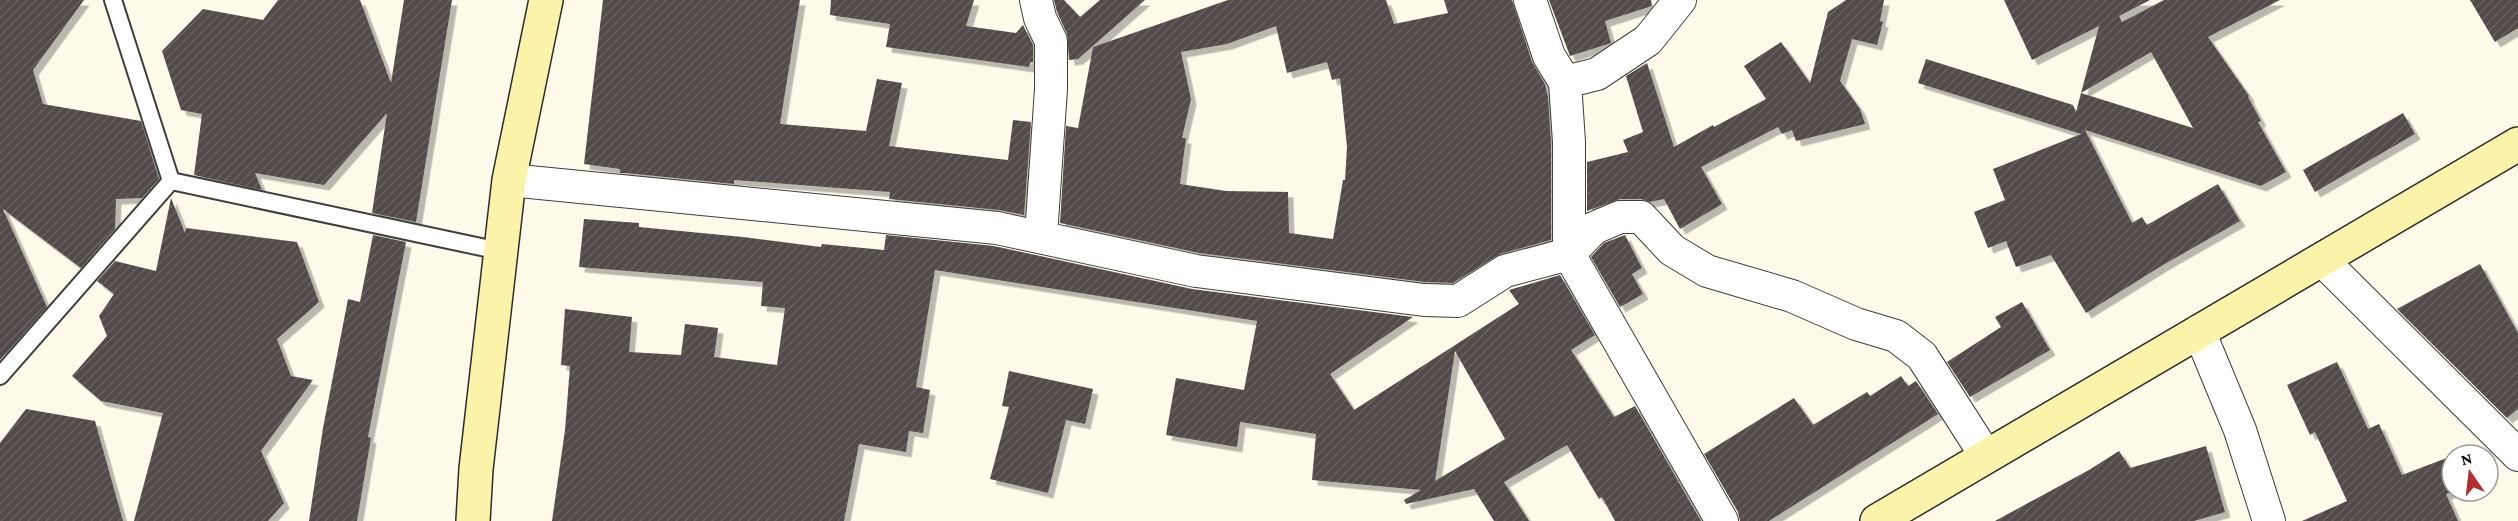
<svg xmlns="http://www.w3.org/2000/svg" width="2518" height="521" font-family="'Crimson Pro',serif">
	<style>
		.building { fill: url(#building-hatch); fill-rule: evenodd; filter: url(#shadow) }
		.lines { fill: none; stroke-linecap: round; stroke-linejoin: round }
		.lane-casing { stroke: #3e3e3e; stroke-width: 20 }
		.street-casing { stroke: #3e3e3e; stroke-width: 34 }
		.secondary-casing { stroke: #2d2d2d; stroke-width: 36 }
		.lane { stroke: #fff; stroke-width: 16 }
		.street { stroke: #fff; stroke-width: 32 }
		.secondary { stroke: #faf3a9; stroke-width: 33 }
	</style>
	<defs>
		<pattern id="building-hatch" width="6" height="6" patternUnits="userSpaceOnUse" patternTransform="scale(1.5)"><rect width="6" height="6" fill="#534c48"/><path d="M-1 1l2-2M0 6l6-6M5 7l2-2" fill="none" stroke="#67615e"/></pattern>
		<filter id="shadow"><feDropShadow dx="5.5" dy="5.5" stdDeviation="0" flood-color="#0004"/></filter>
	</defs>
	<rect width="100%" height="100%" fill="#fefaea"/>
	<g class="building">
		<polygon points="0,0 84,0 33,70 43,104 141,121 159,179 142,198 116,199 115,229 81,268 3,209 47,307 0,360"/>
		<polygon points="278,0 360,0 391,83 404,0 452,0 416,222 372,213 387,113 324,185 255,173 262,190 194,175 202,114 181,110 162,51 203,9 263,20"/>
		<polygon points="603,0 800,0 780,124 866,131 877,79 902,83 889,146 1008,160 1013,120 1031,122 1024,215 999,210 889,199 890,192 734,180 734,184 626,173 620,173 620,169 584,164"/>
		<polygon points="831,0 974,0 966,26 1016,33 1023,25 1033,45 1033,62 1030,62 1029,67 886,47 890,24 830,15"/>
		<polygon points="1054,0 1064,0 1080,17 1100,0 1145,0 1078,59 1069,60 1067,34 1057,12"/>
		<path d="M1228,0H1386L1394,24L1448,13L1444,0H1512L1532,62L1545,84L1548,97L1551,143V240L1500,254L1453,283L1425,282L1199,253L1060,223L1066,126L1078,128L1093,47ZM1276,26L1287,73L1327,62L1332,80L1340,78L1347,147L1345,180H1343L1333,239L1289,233L1288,192L1226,191L1180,184L1186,138H1182L1191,99L1181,52L1227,44Z"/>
		<polygon points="1549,0 1651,0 1652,6 1605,21 1611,43 1570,56"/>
		<polygon points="1846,0 1884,0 1880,21 1883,22 1877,45 1852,39 1840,81 1860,109 1865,124 1796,141 1792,130 1782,134 1778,127 1701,167 1722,204 1680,229 1664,199 1650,202 1641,199 1620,199 1587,211 1587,162 1628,152 1623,140 1643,132 1626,76 1647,63 1674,147 1713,125 1714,127 1766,99 1744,66 1781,42 1810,83 1828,12"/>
		<polygon points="2004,0 2150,0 2119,16 2122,22 2164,0 2280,0 2208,37 2249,96 2248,97 2261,121 2258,122 2286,172 2261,186 2085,130 2132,223 2142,217 2147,225 2218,184 2240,221 2163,265 2086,313 2051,255 2016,267 2006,241 1988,248 1974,212 2005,200 1993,169 2081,134 1918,83 1926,59 2073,105 2076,112 2081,93 2193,128 2151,52 2081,93 2099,26 2032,60"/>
		<polygon points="2470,0 2518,0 2518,28 2495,42"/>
		<polygon points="2403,113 2415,134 2315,192 2303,170"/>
		<polygon points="171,198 185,233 186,228 297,242 319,302 277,339 291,376 313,380 261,451 284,503 268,521 134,521 163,413 101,401 72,376 107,336 99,316 114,294 97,281 115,261 156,271"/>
		<path d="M584,219L639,223V227L743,237L821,247L822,244L884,250L886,235L994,246L1192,289L1413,317L1330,374L1354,410L1519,304L1509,290L1560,275L1595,335L1571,350L1614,417L1635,406L1701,521H1615L1602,497L1599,499L1567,445L1504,482L1529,521H1494L1474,489L1406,504L1404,500L1421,490L1312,480L1316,434L1240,422L1237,447L1166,435L1176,378L1244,390L1257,321L935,270L916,387L930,390L923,433L909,431L906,452L859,444L844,521H552L565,430L570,366L561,365L565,309L632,317L629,352L681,355L685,324L718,328L714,357L777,365L785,308L761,306L763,282L579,267ZM1455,351L1505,439L1435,481Z"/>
		<polygon points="373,235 406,242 368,437 371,438 357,521 309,521 323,428 348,299 360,302"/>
		<polygon points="1625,235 1642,268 1632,274 1643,294 1620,307 1591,257 1604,243"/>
		<polygon points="2480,264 2518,333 2518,409 2507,418 2397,309"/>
		<polygon points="2022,302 2050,350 1970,397 1947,362 2001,327 1995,317"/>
		<polygon points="2337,362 2368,429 2379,424 2402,475 2452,456 2452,492 2446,494 2458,521 2302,521 2347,501 2315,432 2310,435 2287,385"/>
		<polygon points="1009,371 1093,389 1085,424 1066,420 1048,493 990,479 1009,407 1002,406"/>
		<polygon points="1901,376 1908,386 1916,381 1938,414 1769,521 1740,521 1738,512 1704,454 1794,398 1813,425 1867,392 1870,396"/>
		<polygon points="26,409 95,421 123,521 0,521 0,443"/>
		<polygon points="2206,446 2225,512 2194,521 1995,521 2089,470 2119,451 2130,468"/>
	</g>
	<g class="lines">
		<g class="lane-casing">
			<g id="lane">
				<polyline points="171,181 500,251"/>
				<polyline points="0,376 171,181 113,0"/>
			</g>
		</g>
		<g class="street-casing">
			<g id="street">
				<polyline points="1036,0 1040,18 1051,41 1051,89 1041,236"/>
				<polyline points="1530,0 1549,56 1565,82"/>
				<polyline points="1680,0 1648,40 1597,74 1565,82 1569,142 1569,254 1722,521"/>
				<polyline points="509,180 997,228 1196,271 1424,300 1458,301 1505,271 1569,254 1594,228 1620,217 1641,217 1672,250 1707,271 1792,296 1856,324 1896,336 1922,356 1986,456"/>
				<polyline points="2322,260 2518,455"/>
				<polyline points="2199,331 2240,430 2269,521"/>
			</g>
		</g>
		<g class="secondary-casing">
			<g id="secondary">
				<polyline points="473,521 476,469 509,180 546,0"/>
				<polyline points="1877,521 2518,144"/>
			</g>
		</g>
		<use href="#lane" class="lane"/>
		<use href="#street" class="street"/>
		<use href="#secondary" class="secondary"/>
	</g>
	<g transform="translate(2470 473) rotate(346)"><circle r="28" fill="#ffffff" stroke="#9d9d9d" stroke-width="1.5"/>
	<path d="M0-4.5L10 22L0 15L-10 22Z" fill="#b12d2f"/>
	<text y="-9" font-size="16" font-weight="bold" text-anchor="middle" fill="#0b0b0b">N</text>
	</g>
</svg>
